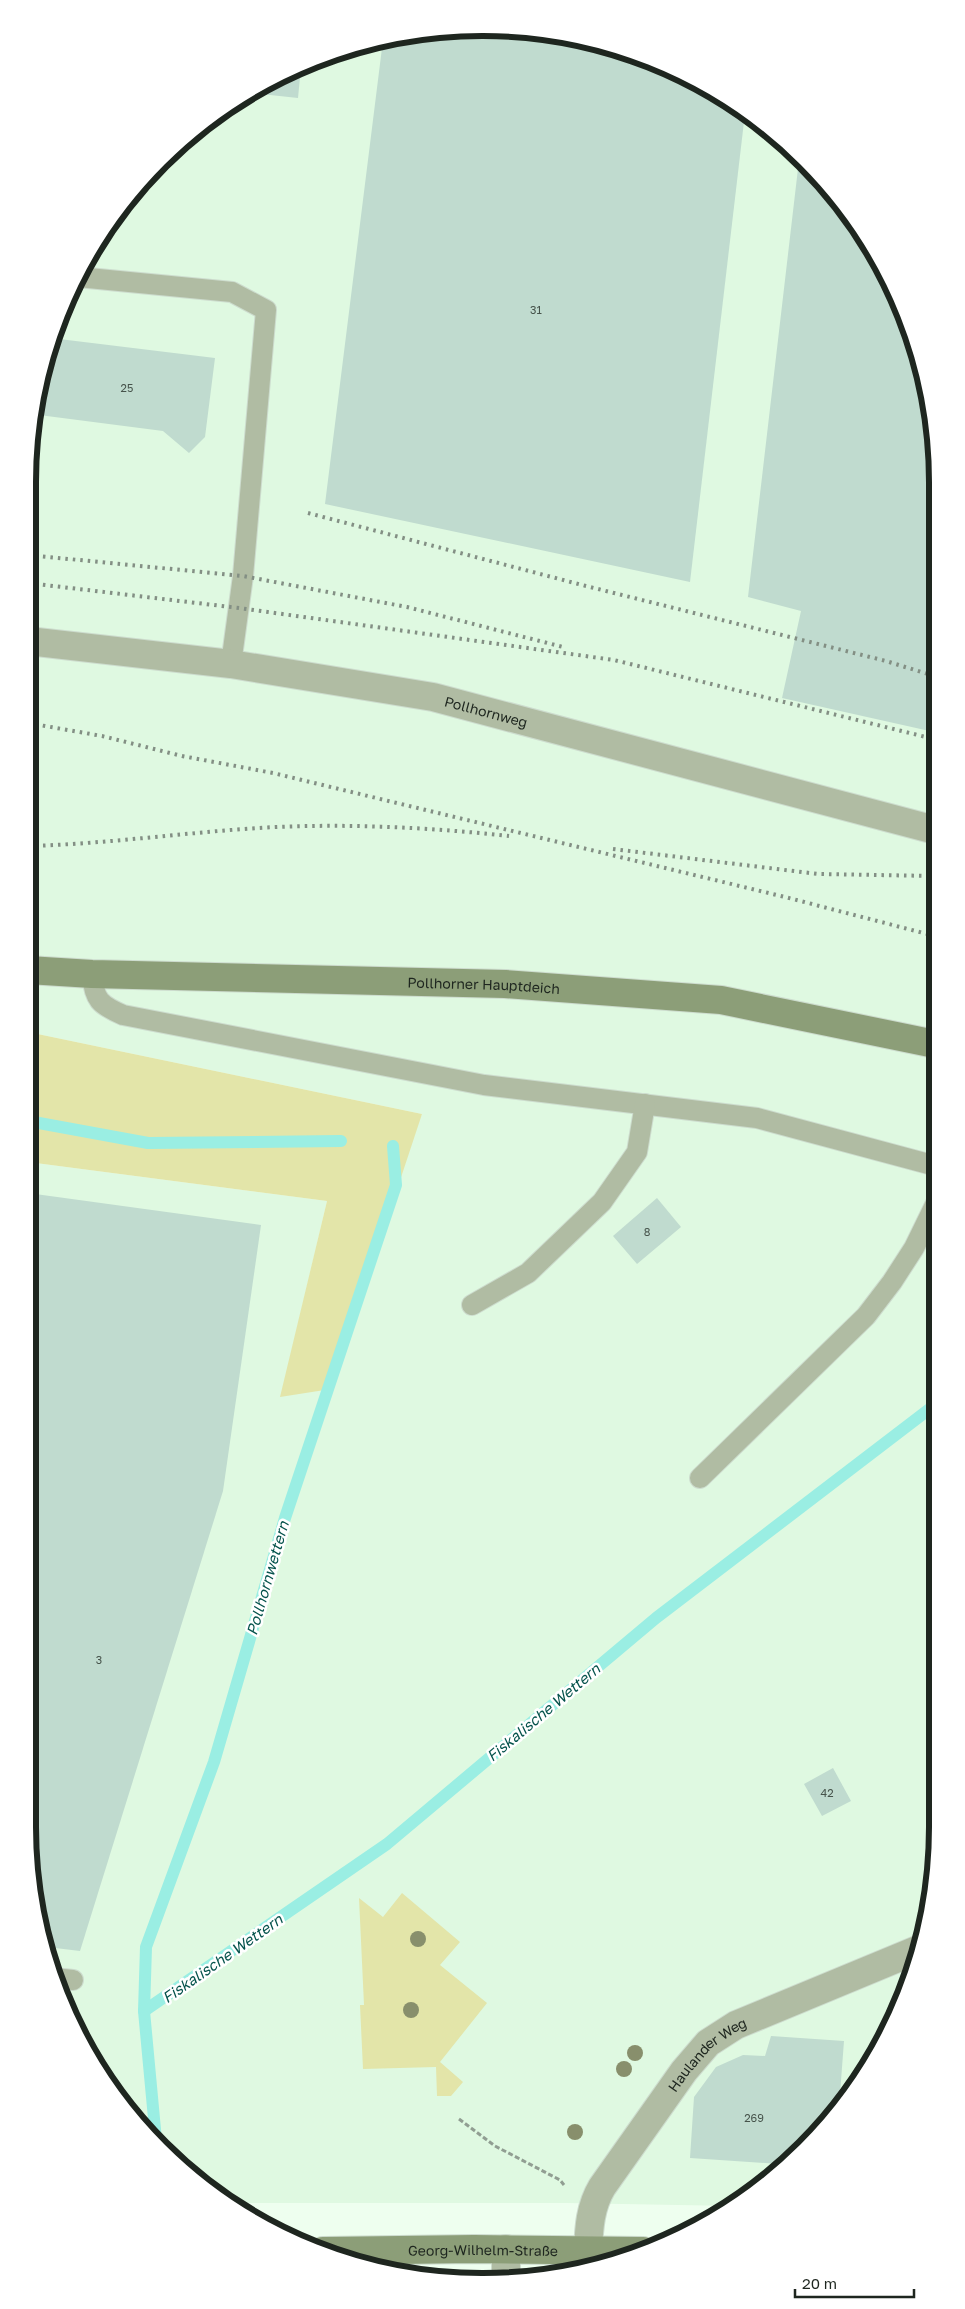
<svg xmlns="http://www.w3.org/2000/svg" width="965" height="2309" font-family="'Golos Text',sans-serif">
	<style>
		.built { fill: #dff9e1 }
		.green { fill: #e3e5a9 }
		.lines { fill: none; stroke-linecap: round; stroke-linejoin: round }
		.stream { stroke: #9aeee3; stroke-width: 12 }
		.building { fill: #c0dbcf }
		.lane-casing { stroke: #cddcce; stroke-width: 22 }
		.street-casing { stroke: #cddcce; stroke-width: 30 }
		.secondary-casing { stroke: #cddcce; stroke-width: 30 }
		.path { stroke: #919e92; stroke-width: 3; stroke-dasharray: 5 2.5; stroke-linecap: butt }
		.lane { stroke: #b0bca3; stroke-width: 20 }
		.street { stroke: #b0bca3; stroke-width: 28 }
		.secondary { stroke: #8c9e78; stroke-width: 28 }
		.rail { stroke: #838f84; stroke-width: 4; stroke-dasharray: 2.5 5; stroke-linecap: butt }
		.tree { fill: #888f6c }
		.labels { text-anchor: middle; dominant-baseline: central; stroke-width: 5; stroke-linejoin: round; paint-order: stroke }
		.number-label { font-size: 11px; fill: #46534b }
		.street-label { font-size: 14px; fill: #1e261f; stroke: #fff }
		.water-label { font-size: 15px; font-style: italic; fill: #05534c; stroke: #fff }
		.rim { fill: none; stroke: #1e261f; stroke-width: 6 }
	</style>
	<rect width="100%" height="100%" fill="#eeffef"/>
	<polygon class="built" points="452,28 542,31 628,52 735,104 825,183 891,282 934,423 937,1826 913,1972 843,2104 734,2206 566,2203 233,2203 140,2126 88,2054 52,1973 28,1826 28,1162 327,1201 281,1396 422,1114 28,1032 28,482 52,337 88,255 140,183 205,122 281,75 364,43"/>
	<g class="green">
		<polygon points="28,1032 422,1114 331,1389 280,1397 327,1201 28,1162"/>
		<polygon points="402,1893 460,1942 440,1965 487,2003 440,2062 463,2082 451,2096 437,2096 436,2067 363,2069 360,2005 364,2005 359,1898 383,1917"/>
	</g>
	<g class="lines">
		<g class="stream">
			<polyline points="28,1121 148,1143 341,1141"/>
			<polyline points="144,2011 387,1844 656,1618 936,1404"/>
			<polyline points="156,2140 144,2011 146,1947 214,1762 285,1518 396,1185 393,1146"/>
		</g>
	</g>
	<g class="building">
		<polygon points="452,28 542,31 628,52 735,104 745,113 690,582 325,504 383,40"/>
		<polygon points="301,67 298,98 252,93 281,75"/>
		<polygon points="799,160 825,183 891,282 934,423 934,732 782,698 801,611 748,597"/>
		<polygon points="51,338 215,358 205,437 189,453 163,431 39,415"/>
		<polygon points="28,1193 261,1225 223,1491 80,1951 47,1947 28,1826"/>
		<polygon points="657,1198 681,1227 637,1264 613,1236"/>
		<polygon points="833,1768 851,1801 822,1816 804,1784"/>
		<polygon points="904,1978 910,1980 896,2005 895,2005"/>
		<polygon points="72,2019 81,2020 79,2034 76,2027"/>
		<polygon points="771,2036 844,2041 839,2107 779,2164 690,2158 694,2097 716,2067 743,2055 765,2056"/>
	</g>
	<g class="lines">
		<g class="lane-casing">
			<g id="lane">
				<polyline points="78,277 232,292 266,310 243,576 231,664"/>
				<path d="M92,974C94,1000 100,1005 123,1015L484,1085L757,1118L936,1166"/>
				<polyline points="472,1305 528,1273 602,1202 637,1152 645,1104"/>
				<polyline points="700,1478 866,1316 892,1282 914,1248 936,1203"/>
				<polyline points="54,1978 73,1980"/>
			</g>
		</g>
		<g class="street-casing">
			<g id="street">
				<path id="s1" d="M28,641L231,664L433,697L935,830"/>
				<path id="s2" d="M588,2250C589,2228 590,2207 602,2187L684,2071L708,2043L736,2025L917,1950"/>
				<polyline points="506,2275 506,2249"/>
			</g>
		</g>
		<g class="secondary-casing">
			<g id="secondary">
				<path id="s3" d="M28,970L92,974L505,984L721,1000L935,1044"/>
				<path id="s4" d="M323,2251L474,2249L643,2251"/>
			</g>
		</g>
		<polyline class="path" points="459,2119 495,2146 560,2180 564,2185"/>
		<use href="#lane" class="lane"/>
		<use href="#street" class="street"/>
		<use href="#secondary" class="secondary"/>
		<g class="rail">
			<polyline points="308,513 586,586 886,661 934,676"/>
			<polyline points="28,555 243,576 407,607 563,647"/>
			<polyline points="28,583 239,608 614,660 934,739"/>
			<polyline points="28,723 102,736 182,756 273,773 785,897 935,936"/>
			<path d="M28,846C105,844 181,833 258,828C342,823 425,827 509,836"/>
			<polyline points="613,849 818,874 935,876"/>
		</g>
	</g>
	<g class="tree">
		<circle cx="418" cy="1939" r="8"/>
		<circle cx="411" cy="2010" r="8"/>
		<circle cx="635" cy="2053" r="8"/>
		<circle cx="624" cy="2069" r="8"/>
		<circle cx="575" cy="2132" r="8"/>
	</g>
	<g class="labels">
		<g class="number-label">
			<text x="536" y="309">31</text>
			<text x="127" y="387">25</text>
			<text x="647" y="1231">8</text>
			<text x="99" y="1659">3</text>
			<text x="827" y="1792">42</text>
			<text x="754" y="2117">269</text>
		</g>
		<g class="street-label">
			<text stroke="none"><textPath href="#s1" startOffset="464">Pollhornweg</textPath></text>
			<text stroke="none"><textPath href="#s3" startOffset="456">Pollhorner Hauptdeich</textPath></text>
			<text stroke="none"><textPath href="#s2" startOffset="236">Haulander Weg</textPath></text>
			<text stroke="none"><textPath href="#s4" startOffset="160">Georg-Wilhelm-Straße</textPath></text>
		</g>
		<g class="water-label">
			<text transform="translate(267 1578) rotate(-74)">Pollhornwettern</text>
			<text transform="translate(543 1712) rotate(-40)">Fiskalische Wettern</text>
			<text transform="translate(222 1958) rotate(-35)">Fiskalische Wettern</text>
		</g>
	</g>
	<path d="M0 0H965V2309H0ZM482 36H483A446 446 0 0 1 929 482V1827A446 446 0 0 1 483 2273H482A446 446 0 0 1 36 1827V482A446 446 0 0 1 482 36Z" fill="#fff" fill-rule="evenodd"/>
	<path class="rim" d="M482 36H483A446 446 0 0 1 929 482V1827A446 446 0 0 1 483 2273H482A446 446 0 0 1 36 1827V482A446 446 0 0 1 482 36Z"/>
	<path d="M795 2289v8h119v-8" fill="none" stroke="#1e261f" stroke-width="2.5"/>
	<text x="802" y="2289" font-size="15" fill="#1e261f" stroke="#ffffff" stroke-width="4" paint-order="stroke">20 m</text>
</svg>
